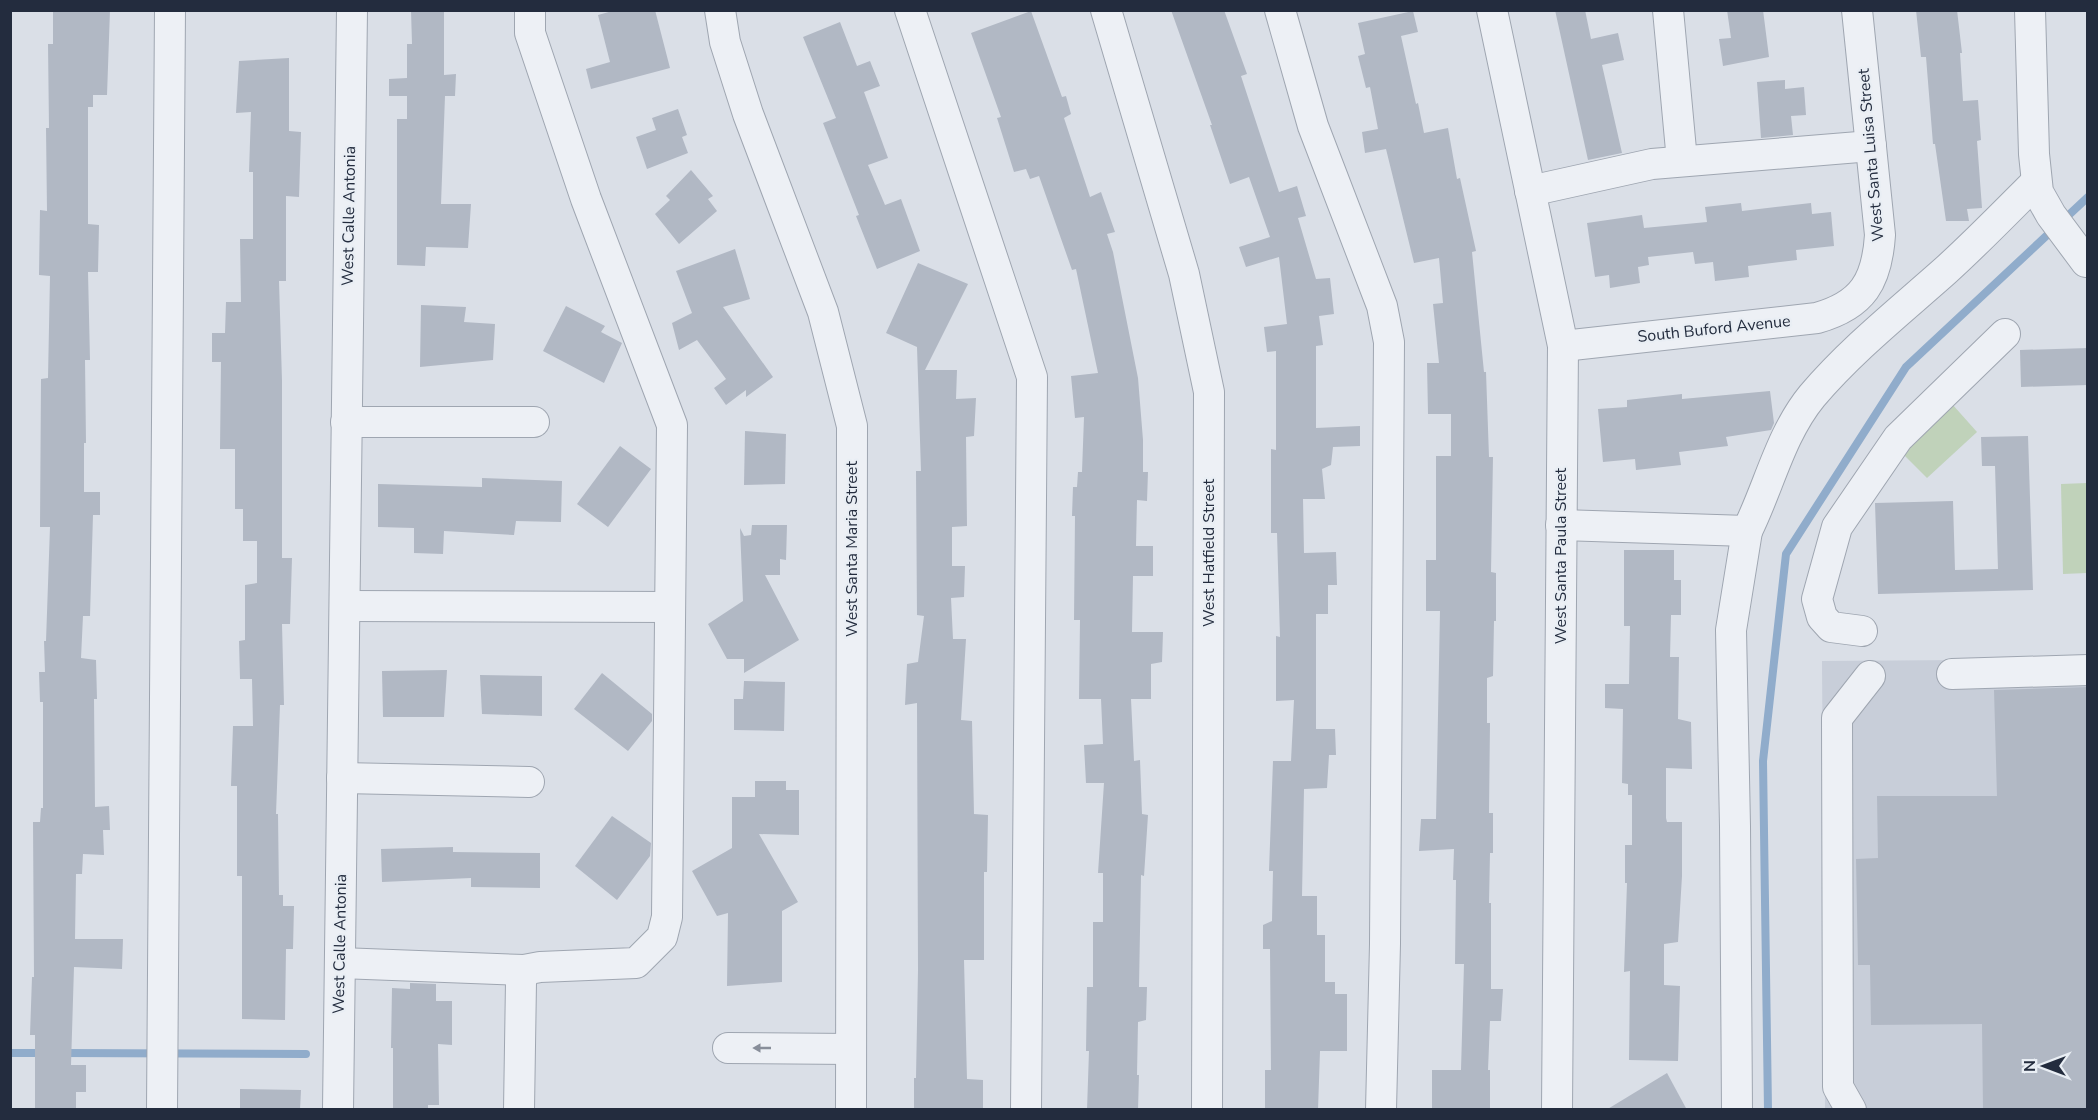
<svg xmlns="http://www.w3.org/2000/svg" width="2098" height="1120" font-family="'Nunito Sans',sans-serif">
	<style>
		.built { fill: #c8ced9 }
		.green { fill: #c0d2ba }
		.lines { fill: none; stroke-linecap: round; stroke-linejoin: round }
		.stream { stroke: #90accb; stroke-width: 8 }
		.building { fill: #b1b8c4 }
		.minor-casing { stroke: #9fa6b1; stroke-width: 32 }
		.minor { stroke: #edf0f5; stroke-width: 30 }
		.oneway { fill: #888e9a }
		.labels { text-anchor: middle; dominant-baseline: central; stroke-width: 4.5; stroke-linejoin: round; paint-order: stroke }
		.street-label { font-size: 16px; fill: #232c3e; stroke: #e9eef4 }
	</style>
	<rect width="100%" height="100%" fill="#dadfe7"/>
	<polygon class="built" points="2087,659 2087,1109 1825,1109 1822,661"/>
	<g class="green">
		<polygon points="1952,404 1977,432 1927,478 1902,453"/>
		<polygon points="2087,483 2087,573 2063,574 2061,484"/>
	</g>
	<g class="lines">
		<g class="stream">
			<polyline points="10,1053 45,1053"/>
			<polyline points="61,1053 306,1054"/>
			<polyline points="1768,1110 1763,761 1786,554 1906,367 2088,197"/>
		</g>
	</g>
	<g class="building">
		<polygon points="53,10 110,10 107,95 93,95 93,107 88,107 88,224 99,225 98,272 88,272 90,360 85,360 86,443 84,443 84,492 100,492 100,515 93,515 90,616 83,616 81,658 96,660 97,699 94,699 95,807 109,806 110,830 103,830 104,855 83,854 82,874 76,874 75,939 123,939 122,969 74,967 71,1065 86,1065 86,1092 76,1092 76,1110 35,1110 35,1035 30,1035 32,977 34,977 33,822 40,822 41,808 43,808 43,702 40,702 39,672 45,672 44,641 46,641 50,527 40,527 41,379 48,378 50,276 39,275 40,210 47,211 46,128 49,128 48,44 53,44"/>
		<polygon points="411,10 444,10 444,75 456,74 455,96 445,96 441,204 471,204 468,248 426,247 425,266 397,265 397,119 407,119 407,96 389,96 389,79 407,78 407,44 412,44"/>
		<polygon points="616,10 655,10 670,68 591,89 586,69 610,62 598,15"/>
		<polygon points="1171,10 1224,10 1247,74 1241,76 1279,192 1297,186 1306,216 1298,218 1316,279 1330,278 1334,314 1319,316 1323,345 1316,346 1316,428 1360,426 1360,446 1333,447 1331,465 1322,469 1325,499 1303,499 1304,553 1336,552 1337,585 1328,585 1328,614 1316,614 1316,729 1335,729 1336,755 1329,755 1327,788 1304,789 1302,896 1317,896 1317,935 1325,935 1325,982 1335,982 1335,994 1347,994 1347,1051 1320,1051 1318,1110 1265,1110 1265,1070 1271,1070 1270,949 1263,949 1263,925 1272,921 1273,871 1269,871 1273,761 1291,761 1294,700 1276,701 1276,636 1280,637 1277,533 1271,533 1271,449 1276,450 1276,351 1267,352 1264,327 1287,324 1279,257 1246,267 1239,247 1270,237 1249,177 1230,184 1210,125 1212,125"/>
		<polygon points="1555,10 1585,10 1591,39 1618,33 1624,60 1602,65 1622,153 1588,160"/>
		<polygon points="1727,10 1763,10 1769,57 1723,66 1719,39 1731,38"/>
		<polygon points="1916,10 1957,10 1962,53 1960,53 1963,101 1978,100 1981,140 1977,141 1982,208 1967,209 1969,221 1946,221 1935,144 1933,144 1926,57 1921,57"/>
		<polygon points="1031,11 1062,97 1066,96 1071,114 1064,118 1090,197 1101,192 1115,232 1107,234 1113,252 1138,378 1143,440 1143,472 1148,472 1147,501 1137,500 1136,546 1153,546 1153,576 1133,576 1132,632 1163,632 1162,662 1151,664 1151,699 1131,699 1134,761 1140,760 1142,814 1148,815 1144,876 1141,875 1139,987 1147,987 1146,1020 1138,1022 1137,1075 1139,1075 1138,1110 1087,1110 1089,1051 1086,1051 1087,987 1093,987 1093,922 1103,922 1103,873 1098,873 1104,783 1086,783 1084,745 1103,744 1101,699 1079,699 1080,620 1074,620 1075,516 1072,516 1073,487 1077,487 1078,472 1082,472 1084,417 1075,418 1071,376 1098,373 1076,269 1072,270 1039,176 1030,179 1026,169 1014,172 997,118 1001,117 971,33"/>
		<polygon points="1413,11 1418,32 1401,36 1416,104 1418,103 1424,133 1448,128 1457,179 1460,178 1476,251 1472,252 1484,372 1486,372 1489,457 1493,457 1491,572 1496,573 1496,621 1494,621 1493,676 1487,678 1487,723 1490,723 1489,813 1493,813 1493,853 1490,853 1489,903 1491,903 1491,989 1503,989 1501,1021 1490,1021 1488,1070 1490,1070 1490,1110 1432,1110 1432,1070 1461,1070 1464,964 1455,964 1456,880 1453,880 1454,849 1419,851 1421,819 1436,819 1440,611 1426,611 1426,560 1436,560 1436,456 1451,456 1451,414 1428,414 1427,363 1439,363 1433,304 1443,303 1439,258 1414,263 1386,149 1365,153 1362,132 1378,129 1370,87 1366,88 1358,56 1365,54 1358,23"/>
		<polygon points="840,22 857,66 870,61 880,86 864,92 888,158 868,165 885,205 901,199 920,251 877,269 856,216 859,215 823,123 836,118 803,37"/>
		<polygon points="289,58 289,131 301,132 299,197 286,196 286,281 279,281 282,381 282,558 292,558 290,624 282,624 284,705 280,705 276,814 278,814 279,895 283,895 283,906 294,906 293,949 286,949 285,1020 242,1019 242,876 237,876 237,786 231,786 233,726 253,726 252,679 240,679 239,641 245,640 245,585 257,583 257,541 243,541 243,509 235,509 235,449 220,449 221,362 212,362 212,333 225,333 226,302 241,302 240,239 253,239 253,172 249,172 251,112 236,113 239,61"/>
		<polygon points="1785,80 1785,89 1804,87 1806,115 1791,116 1793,135 1761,138 1757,82"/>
		<polygon points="678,109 687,135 682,137 688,153 647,169 636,137 656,130 652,118"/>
		<polygon points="691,170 713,196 708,199 717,211 679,244 655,214 670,200 666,196"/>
		<polygon points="1741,203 1742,211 1811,203 1812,214 1831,212 1834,246 1796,250 1797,260 1748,266 1749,277 1715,281 1713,262 1695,264 1693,252 1648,257 1649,265 1638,267 1640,283 1610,288 1609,275 1595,277 1587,223 1642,215 1644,228 1707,222 1705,207"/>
		<polygon points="735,249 750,299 723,307 773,377 746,397 746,390 726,405 714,388 726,379 697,340 679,350 672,323 692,313 676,271"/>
		<polygon points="918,263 968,284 925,370 957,370 956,399 976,398 974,436 966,437 967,526 952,527 952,566 965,566 964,597 951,598 953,639 966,639 961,720 972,721 974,814 988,815 987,872 984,872 984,960 964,960 967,1079 983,1080 983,1110 914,1110 914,1078 916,1078 918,970 917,703 905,705 907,664 918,662 924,616 917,615 916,471 921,471 917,347 886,333"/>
		<polygon points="421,305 466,307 464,322 495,324 493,360 420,367"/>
		<polygon points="566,306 605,326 601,332 622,343 604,383 543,351"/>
		<polygon points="2088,348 2088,385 2021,387 2020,350"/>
		<polygon points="1770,391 1774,423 1771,430 1726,437 1728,446 1679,452 1681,465 1636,470 1635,459 1603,462 1598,409 1627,407 1627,400 1682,394 1682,399"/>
		<polygon points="745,431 786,434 785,484 744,485"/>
		<polygon points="2028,436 2033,590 1878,594 1875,503 1953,501 1955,570 1998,569 1995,466 1982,466 1981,437"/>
		<polygon points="620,446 651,469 608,527 577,504"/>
		<polygon points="482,478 562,481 561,522 516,521 514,535 444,531 443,554 414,553 414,528 378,527 378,484 482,487"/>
		<polygon points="752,525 787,525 786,560 780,559 780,575 765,575 799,640 744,673 744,659 727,659 708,624 743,601 740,528 744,536 751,535"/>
		<polygon points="1624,550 1674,550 1674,580 1681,580 1681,615 1671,615 1670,657 1679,657 1678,719 1691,722 1692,769 1666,768 1666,818 1667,822 1682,822 1682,876 1678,942 1664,944 1664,985 1680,986 1678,1061 1629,1060 1630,971 1624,972 1627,883 1625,883 1625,845 1632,845 1632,795 1628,795 1628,784 1622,783 1623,709 1605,708 1605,684 1629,684 1630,626 1624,626"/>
		<polygon points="447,670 444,717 383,717 382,671"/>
		<polygon points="602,673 652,714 652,721 628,751 574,709"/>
		<polygon points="480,675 542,676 542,716 482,714"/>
		<polygon points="744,681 785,682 784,731 734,730 734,699 743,699"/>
		<polygon points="2088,687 2088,1108 1983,1110 1982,1024 1871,1025 1870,965 1858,965 1856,859 1878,858 1877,796 1997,796 1994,690"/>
		<polygon points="755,781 786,781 786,790 799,790 799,835 759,834 798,902 782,911 782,982 727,986 728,913 717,916 692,871 732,848 732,797 755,797"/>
		<polygon points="612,816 651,843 650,856 617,900 575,866"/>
		<polygon points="453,847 453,852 540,853 540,888 471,887 471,878 382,882 381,849"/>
		<polygon points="410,983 436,984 436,1001 452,1001 452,1045 438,1044 439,1105 428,1105 428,1110 393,1110 393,1048 391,1048 392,988 410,989"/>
		<polygon points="1667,1073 1687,1110 1606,1110"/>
		<polygon points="240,1089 301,1090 300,1110 240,1110"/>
	</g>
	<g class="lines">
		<g class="minor-casing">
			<g id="minor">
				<polyline points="720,10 725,42 748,114 823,312 852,426 851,1110"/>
				<polyline points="910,10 1032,377 1026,1110"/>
				<polyline points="1106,10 1184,274 1209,392 1207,1110"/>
				<polyline points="1280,10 1313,126 1382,306 1389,342 1385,944 1381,1110"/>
				<polyline points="1492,10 1563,346 1557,1110"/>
				<polyline points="1668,10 1682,161"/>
				<polyline points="2030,10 2034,154 2038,192 2051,215 2086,262"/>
				<polyline points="1530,191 1652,164 1871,146"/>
				<path d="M1563,346L1817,318C1863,305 1877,281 1880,235L1857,10"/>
				<polyline points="346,422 534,422"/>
				<path d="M1561,525L1747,531C1769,487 1780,435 1812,396C1851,350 1900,311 1945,271C1976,243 2006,212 2036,182"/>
				<polyline points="345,606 670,607"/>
				<polyline points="1862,631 1831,627 1822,617 1817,599 1837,527 1898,438 2005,334"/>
				<polyline points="1952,674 2088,670"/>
				<polyline points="342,778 529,782"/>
				<polyline points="340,963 524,970"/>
				<polyline points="728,1048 851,1049"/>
				<polyline points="162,1110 170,10"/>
				<polyline points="338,1110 352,10"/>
				<polyline points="519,1110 521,982 524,970 540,967 636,963 662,937 667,917 672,425 586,199 530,33 530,10"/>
				<polyline points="1737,1110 1735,826 1731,630 1747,531"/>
				<polyline points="1851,1110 1838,1087 1837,718 1870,676"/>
			</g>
		</g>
		<use href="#minor" class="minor"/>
	</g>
	<defs><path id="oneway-solid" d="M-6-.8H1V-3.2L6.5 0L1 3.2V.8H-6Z" transform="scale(1.5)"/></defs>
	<use class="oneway" href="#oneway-solid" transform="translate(762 1048) rotate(-180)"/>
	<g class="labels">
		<g class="street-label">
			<text transform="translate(1871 155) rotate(-95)">West Santa Luisa Street</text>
			<text transform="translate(349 216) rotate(-89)">West Calle Antonia</text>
			<text transform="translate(1714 329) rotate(-6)">South Buford Avenue</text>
			<text transform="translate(852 549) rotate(-90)">West Santa Maria Street</text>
			<text transform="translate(1209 553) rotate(-90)">West Hatfield Street</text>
			<text transform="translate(1561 556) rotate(-90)">West Santa Paula Street</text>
			<text transform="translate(340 944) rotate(-89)">West Calle Antonia</text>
		</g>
	</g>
	<rect width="2098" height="1120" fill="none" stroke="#232c3e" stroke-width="24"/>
	<g transform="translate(2044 1066) rotate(270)" stroke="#e9eef4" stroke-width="4.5" paint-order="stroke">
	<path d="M0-4.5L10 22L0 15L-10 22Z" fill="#232c3e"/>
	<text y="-9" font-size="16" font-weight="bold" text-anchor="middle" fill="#232c3e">N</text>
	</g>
</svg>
